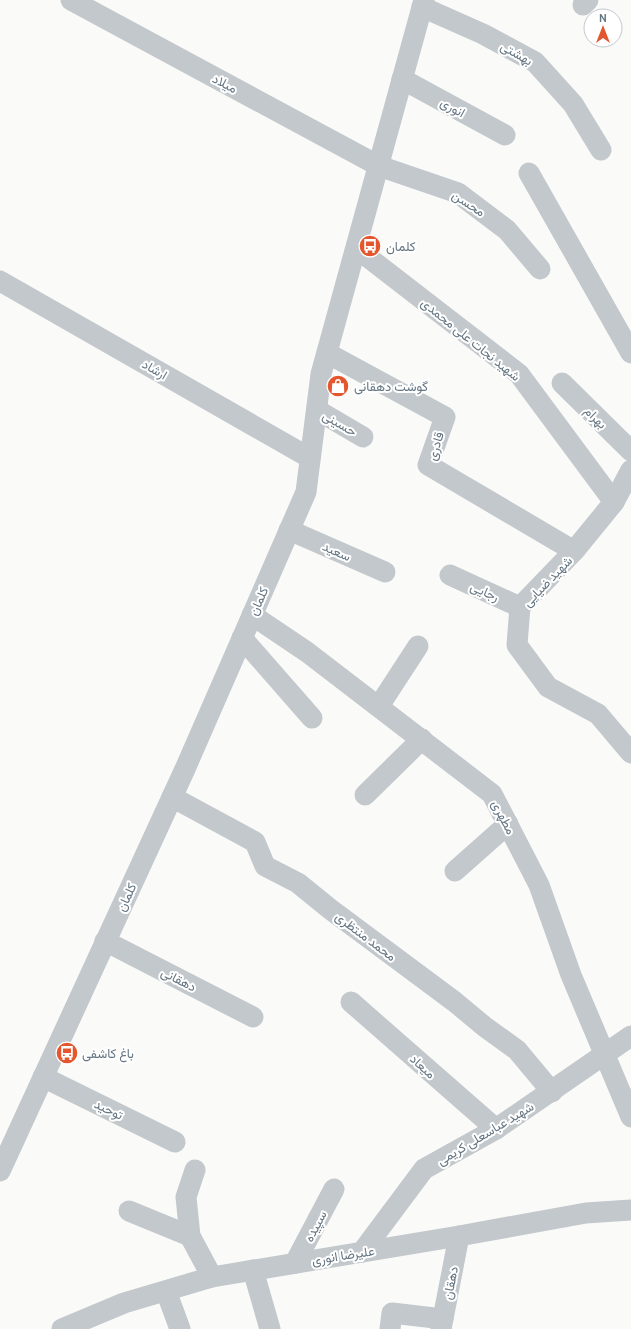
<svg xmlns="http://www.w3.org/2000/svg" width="631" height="1329" font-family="Cabin,Vazirmatn,sans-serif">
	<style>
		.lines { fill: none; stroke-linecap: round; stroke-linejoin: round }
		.minor { stroke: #c3c8cc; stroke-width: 21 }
		.labels { text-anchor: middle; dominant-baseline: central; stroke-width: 4; stroke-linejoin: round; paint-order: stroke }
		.street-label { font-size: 13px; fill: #657683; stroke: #fff }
		.poi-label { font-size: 13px; fill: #657683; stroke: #fff; text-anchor: start }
	</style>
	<rect width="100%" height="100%" fill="#fafaf8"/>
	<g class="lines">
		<g class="minor">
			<polyline points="71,0 379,166 458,193 507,230 540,269"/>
			<polyline points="583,5 588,0"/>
			<polyline points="422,7 483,34 535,62 573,104 601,150"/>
			<polyline points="402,79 505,135"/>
			<polyline points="529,173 631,353"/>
			<polyline points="356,248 519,374 614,502"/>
			<polyline points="0,281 310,458"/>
			<polyline points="327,353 445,417 428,465 574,551"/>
			<polyline points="562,383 631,451"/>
			<polyline points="317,410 363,437"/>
			<polyline points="631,470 614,502 574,551 520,607 517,645 548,687 598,714 631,753"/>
			<polyline points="289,530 385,572"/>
			<polyline points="450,575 520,607"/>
			<polyline points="252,615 307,652 492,794 539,885 571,975 631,1117"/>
			<polyline points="242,638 312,718"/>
			<polyline points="379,706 418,646"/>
			<polyline points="365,795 422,739"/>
			<polyline points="172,797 255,842 265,866 298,883 330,909 455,1002 485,1027 517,1050 552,1092"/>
			<polyline points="455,871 508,824"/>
			<polyline points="105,941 253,1017"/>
			<polyline points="351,1002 496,1129"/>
			<polyline points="43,1077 175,1142"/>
			<polyline points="195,1170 186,1197 190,1236 212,1277"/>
			<polyline points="0,1171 185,769 306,492 321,374 424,0"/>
			<polyline points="129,1211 190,1236"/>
			<polyline points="362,1252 424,1169 496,1129 631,1036"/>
			<polyline points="295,1263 334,1189"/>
			<polyline points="253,1270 270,1329"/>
			<polyline points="166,1291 180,1329"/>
			<polyline points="62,1329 124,1303 212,1277 459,1236 586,1213 631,1210"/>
			<polyline points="390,1329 392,1313 443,1319"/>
			<polyline points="441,1329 459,1236"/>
		</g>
	</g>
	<defs>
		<g id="bus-disc" transform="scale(1.15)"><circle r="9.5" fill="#e4572e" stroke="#fff"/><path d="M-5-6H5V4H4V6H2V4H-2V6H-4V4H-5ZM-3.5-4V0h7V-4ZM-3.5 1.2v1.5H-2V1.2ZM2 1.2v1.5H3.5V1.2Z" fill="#fff"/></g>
		<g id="shop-disc" transform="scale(1.15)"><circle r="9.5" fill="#e4572e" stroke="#fff"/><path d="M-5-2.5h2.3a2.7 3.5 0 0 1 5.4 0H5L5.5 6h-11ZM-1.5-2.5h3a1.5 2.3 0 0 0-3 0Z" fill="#fff"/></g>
	</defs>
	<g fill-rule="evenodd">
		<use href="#bus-disc" x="370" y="246"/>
		<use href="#shop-disc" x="338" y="386"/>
		<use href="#bus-disc" x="67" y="1053"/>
	</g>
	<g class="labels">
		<g class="street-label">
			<text transform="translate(517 53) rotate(30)">بهشتی</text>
			<text transform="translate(225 83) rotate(28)">میلاد</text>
			<text transform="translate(453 107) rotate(29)">انوری</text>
			<text transform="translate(469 203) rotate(33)">محسن</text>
			<text transform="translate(471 339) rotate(39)">شهید نجات علی محمدی</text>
			<text transform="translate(155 369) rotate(30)">ارشاد</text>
			<text transform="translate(596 417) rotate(45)">بهرام</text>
			<text transform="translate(340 423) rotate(30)">حسینی</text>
			<text transform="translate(435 446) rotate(-73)">قادری</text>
			<text transform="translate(337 551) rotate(24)">سعید</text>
			<text transform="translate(547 581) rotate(-46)">شهید ضیایی</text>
			<text transform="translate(485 591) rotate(24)">رجایی</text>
			<text transform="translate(258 601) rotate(-66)">کلمان</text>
			<text transform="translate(504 817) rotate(63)">مطهری</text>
			<text transform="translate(126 897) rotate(-65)">کلمان</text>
			<text transform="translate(366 936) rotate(37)">محمد منتظری</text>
			<text transform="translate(179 979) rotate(27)">دهقانی</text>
			<text transform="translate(423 1066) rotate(42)">میعاد</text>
			<text transform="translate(109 1109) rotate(26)">توحید</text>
			<text transform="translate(485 1133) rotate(-31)">شهید عباسعلی کریمی</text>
			<text transform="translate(315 1226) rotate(-62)">سپیده</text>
			<text transform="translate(343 1255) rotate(-9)">علیرضا انوری</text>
			<text transform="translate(450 1283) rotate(-79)">دهقان</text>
		</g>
		<g class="poi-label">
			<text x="386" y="246">کلمان</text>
			<text x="354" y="386">گوشت دهقانی</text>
			<text x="82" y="1053">باغ کاشفی</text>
		</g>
	</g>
	<g transform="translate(603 28)"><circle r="19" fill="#ffffff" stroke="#c1c8cd"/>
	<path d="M0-3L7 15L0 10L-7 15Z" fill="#e4572e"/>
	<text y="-6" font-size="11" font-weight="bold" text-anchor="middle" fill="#657683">N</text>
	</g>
</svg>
